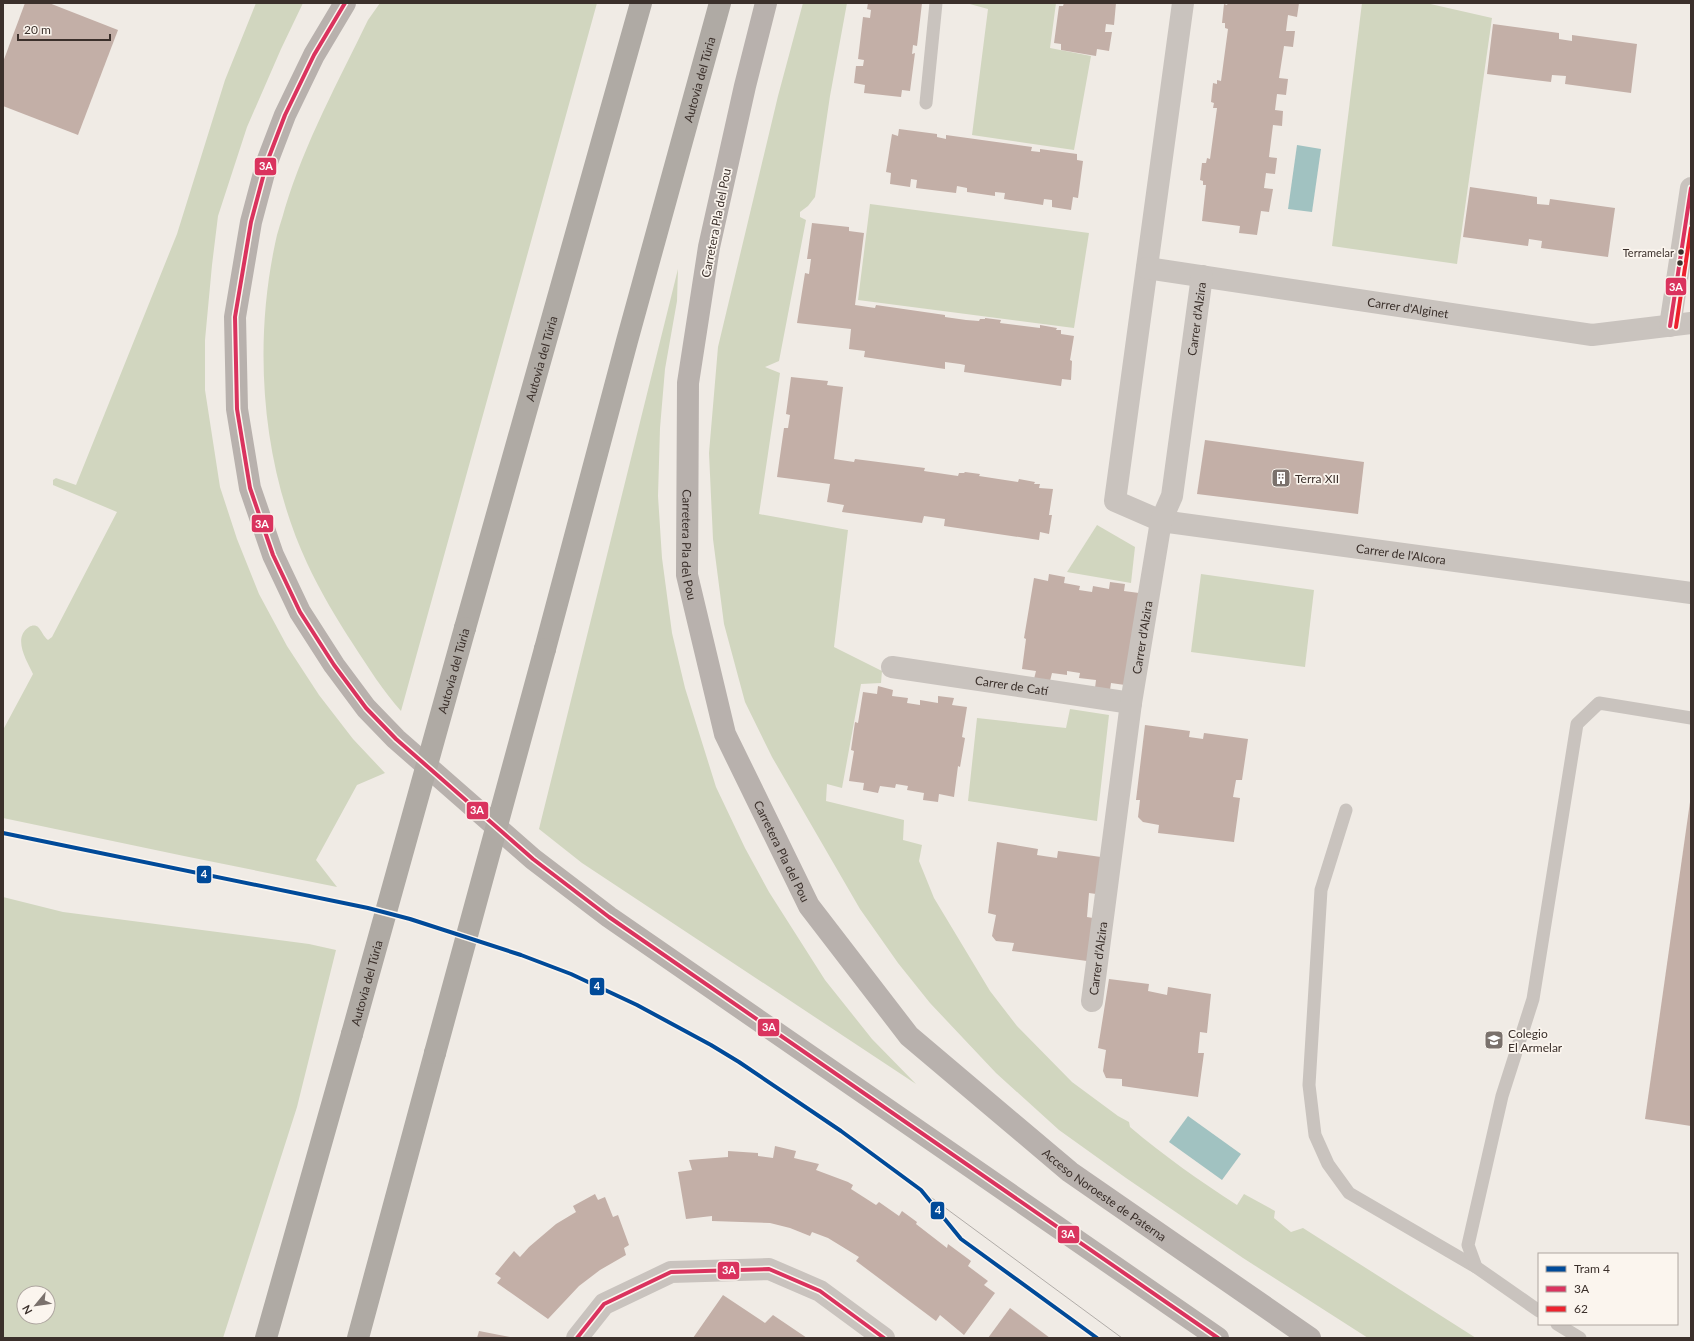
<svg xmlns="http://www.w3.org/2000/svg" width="1694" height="1341" font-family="Lato,sans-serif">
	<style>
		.green { fill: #d1d6bf; fill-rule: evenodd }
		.water { fill: #a1c2c1 }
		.building { fill: #c3afa7 }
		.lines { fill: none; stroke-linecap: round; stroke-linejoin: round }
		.lane { stroke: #c9c3be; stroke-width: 13 }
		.street { stroke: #c9c3be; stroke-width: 22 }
		.primary { stroke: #b8b1ad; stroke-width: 22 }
		.highway { stroke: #afaaa4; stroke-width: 22 }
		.tram { stroke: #b1aca8; stroke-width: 1 }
		.highway-bridge { stroke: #afaaa4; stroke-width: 22 }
		.bus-1-casing { stroke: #fbf5ee; stroke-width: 7 }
		.bus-2-casing { stroke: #fbf5ee; stroke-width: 7 }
		.bus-1 { stroke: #da335e; stroke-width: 4 }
		.bus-2 { stroke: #ed222e; stroke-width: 4 }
		.tram-1-casing { stroke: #fbf5ee; stroke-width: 7 }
		.tram-1 { stroke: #004a99; stroke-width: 4 }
		.bus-dot { fill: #3b302b; stroke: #fbf5ee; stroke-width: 1.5 }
		.labels { text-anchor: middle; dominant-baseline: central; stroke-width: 3.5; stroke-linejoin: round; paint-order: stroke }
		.bus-label { font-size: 11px; fill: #3b302b; stroke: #fbf5ee; text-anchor: end }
		.street-label { font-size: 12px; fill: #3b302b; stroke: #fbf5ee }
		.poi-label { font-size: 12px; fill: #3b302b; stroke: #fbf5ee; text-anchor: start }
		.line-badge { stroke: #fbf5ee; stroke-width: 1.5 }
		.badge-label { font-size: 11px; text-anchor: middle; font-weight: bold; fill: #fff }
	</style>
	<rect width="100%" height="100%" fill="#f0ebe5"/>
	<g class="green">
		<path d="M256,3H303L281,49L247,127L218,216L212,265L205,340V390L220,487L237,539L259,594L287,646L319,695L353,739L385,773L357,785L316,860L337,887L184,856L3,818V730L33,674C27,661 12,638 29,627C32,625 36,625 38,627C42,631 43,636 48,640L52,637L117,512L53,485V480L56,478L76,485L177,234L225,80Z"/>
		<path d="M380,3H597L401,711C383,691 368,667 353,644C336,618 320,591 307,563C262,466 253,348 275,244C277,232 282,220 285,208C305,142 338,82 368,20Z"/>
		<path d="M803,3H847L830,96L815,197L808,206L800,212V217L806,220L779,361L765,367L780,373L759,514L848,530L834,647L882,671L881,683L861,684L842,788L827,784L826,801L904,820L903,840L922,845L919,861L934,898L990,991L1017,1026L1072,1082L1118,1116L1129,1122L1130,1127C1164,1156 1200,1181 1237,1205L1244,1194L1275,1211L1274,1218L1291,1232L1303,1228L1476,1338H1368L1243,1258L1126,1178L1059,1130L996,1073L930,1003L898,963L860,909L772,757L745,702L724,624L713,539L709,453L718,347L778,96Z"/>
		<polygon points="966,3 1056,3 1050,48 1091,56 1074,150 972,135 988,9"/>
		<polygon points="1362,3 1426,3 1492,18 1457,264 1332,246"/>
		<polygon points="870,204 1089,233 1074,328 858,300"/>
		<polygon points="678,269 677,301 665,369 660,428 658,496 662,558 672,633 685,688 716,787 745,848 769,892 825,980 872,1039 916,1084 582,863 539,829"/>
		<polygon points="1097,525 1135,547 1131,583 1067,572"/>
		<polygon points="1201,574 1314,590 1305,667 1191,652"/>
		<polygon points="1070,709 1109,715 1097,821 968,801 977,718 1066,728"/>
		<path d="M3,897L63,912L309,944L336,950L297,1107L223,1338H3ZM24,1293H48V1317H24Z"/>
	</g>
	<g class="water">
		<polygon points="1297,145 1321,149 1312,212 1288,209"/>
		<polygon points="1188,1116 1241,1154 1222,1180 1169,1142"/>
	</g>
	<g class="building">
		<polygon points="25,3 49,3 118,30 78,135 3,106 3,62"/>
		<polygon points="868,3 922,3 917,46 913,45 912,54 915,53 910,91 902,90 901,97 864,93 865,85 854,83 856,66 863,66 864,60 858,59 863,17 870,18 871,10 867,9"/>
		<polygon points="1064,3 1116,3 1114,25 1106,24 1105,32 1112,32 1109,51 1097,49 1096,56 1061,50 1061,44 1054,43 1059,6 1063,6"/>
		<polygon points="1228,3 1299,3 1297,17 1288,15 1286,31 1295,31 1293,47 1284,46 1279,78 1288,79 1286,95 1277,94 1275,110 1283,111 1282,126 1273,125 1269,157 1277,158 1275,174 1266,173 1264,188 1273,189 1269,212 1261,211 1257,235 1239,233 1240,226 1202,221 1206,185 1203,185 1203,181 1200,180 1202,163 1206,163 1207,158 1210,159 1217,108 1213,108 1214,103 1211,102 1213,83 1217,84 1217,80 1221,81 1228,29 1225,28 1225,23 1222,23 1224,4 1227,5"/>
		<polygon points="1493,24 1559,33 1559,39 1572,41 1572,35 1637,44 1631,93 1565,84 1566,76 1552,75 1551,82 1487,74"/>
		<polygon points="899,129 937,134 937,137 946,139 946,135 1032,147 1031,151 1040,152 1040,149 1077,154 1077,160 1083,161 1078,198 1073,197 1071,210 1052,207 1052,200 1044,199 1043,205 1004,199 1005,193 995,192 995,196 967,192 967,188 957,186 956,193 916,188 917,180 911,179 910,187 890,184 891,173 886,172 892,134 898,136"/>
		<polygon points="1470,187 1537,197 1537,204 1549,205 1550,199 1615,208 1608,257 1541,248 1542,241 1529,239 1528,246 1463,237"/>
		<polygon points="812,223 849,227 849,231 864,233 855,305 875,308 876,305 945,315 945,317 966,320 979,321 980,319 985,319 985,318 1001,320 1000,323 1040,328 1040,325 1057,328 1056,330 1061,330 1061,334 1074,336 1070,360 1072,361 1071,380 1062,379 1061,386 964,372 965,365 960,364 945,362 945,369 864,357 865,351 849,349 851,329 797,323 805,273 809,274 811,259 807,259"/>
		<polygon points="791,377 828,381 827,385 843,387 834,459 854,462 855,459 925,468 924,471 958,476 959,473 964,473 965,472 980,474 979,476 1018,482 1019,479 1035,482 1034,484 1040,484 1039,488 1053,489 1049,515 1052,515 1049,534 1040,532 1039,540 944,526 945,519 924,516 922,523 842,512 844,505 827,502 830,484 777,477 784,428 788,428 790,415 786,414"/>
		<polygon points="1205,440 1364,462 1358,514 1197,494"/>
		<polygon points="1049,574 1065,577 1064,583 1080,586 1079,590 1092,592 1093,586 1109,589 1110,582 1125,584 1124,591 1139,593 1125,685 1111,683 1110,690 1095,688 1096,680 1079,678 1080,673 1067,671 1067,675 1052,673 1050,681 1034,679 1036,671 1022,669 1026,639 1024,638 1034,578 1048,581"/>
		<polygon points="878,686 893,690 892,696 908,698 907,703 920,705 920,700 938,703 938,696 954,698 952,705 967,707 962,737 965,738 960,767 958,766 954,797 939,794 938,802 923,800 924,793 907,790 908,786 896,784 895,788 880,786 878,793 863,790 864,783 849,781 854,751 851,750 855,722 858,723 863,692 877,694"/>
		<polygon points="1145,725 1190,731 1189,737 1203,739 1204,733 1248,739 1242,780 1236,780 1233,797 1240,798 1234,842 1158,833 1159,825 1143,822 1138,817 1140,800 1136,800"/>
		<polygon points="1690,802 1691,802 1691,1126 1645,1119"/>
		<polygon points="997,842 1038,849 1037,855 1057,858 1058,851 1101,857 1096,894 1089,893 1087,917 1093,918 1087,961 1012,951 1014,943 996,941 992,936 996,915 988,913"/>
		<polygon points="1109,979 1149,984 1148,991 1167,995 1168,987 1211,994 1207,1033 1200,1032 1198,1053 1204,1053 1198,1097 1122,1086 1122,1079 1106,1078 1103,1071 1106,1050 1098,1048"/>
		<polygon points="775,1146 796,1151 794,1158 819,1164 816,1170 848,1182 853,1185 851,1189 876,1205 879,1202 899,1216 902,1211 917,1222 916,1224 947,1248 948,1244 971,1261 968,1266 988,1281 984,1285 995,1293 964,1335 940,1315 936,1321 856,1261 859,1257 828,1238 812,1232 810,1236 790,1228 770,1223 712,1221 712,1216 686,1219 678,1172 692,1170 689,1160 728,1157 728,1151 758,1153 758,1156 773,1158"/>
		<polygon points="595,1194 598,1200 605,1197 613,1217 618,1215 629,1245 624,1248 626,1255 600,1270 579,1286 548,1319 497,1283 501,1278 495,1274 514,1251 520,1257 529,1247 556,1224 576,1212 573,1206"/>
		<polygon points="723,1295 765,1323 773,1315 807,1338 693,1338"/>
		<polygon points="1010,1308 1050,1338 988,1338"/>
		<polygon points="479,1331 510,1337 510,1338 477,1338"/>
	</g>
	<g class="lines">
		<g class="lane">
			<polyline points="926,103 936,3"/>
			<polyline points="1346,810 1321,890 1309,1085 1315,1135 1328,1164 1349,1193 1476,1267"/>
			<polyline points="1539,1311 1476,1267 1468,1245 1502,1096 1533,999 1577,724 1599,703 1691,718"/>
			<polyline points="1557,1324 1580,1338"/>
		</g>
		<g class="street">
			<path id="s1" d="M1183,3L1115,501L1161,521L1691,593"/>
			<path id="s2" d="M1147,268L1592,335L1691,323"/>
			<polyline points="1670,326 1691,188"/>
			<path id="s3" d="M892,667L1131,703"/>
			<path id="s4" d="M1092,1001L1131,703L1161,521L1172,496L1202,276"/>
			<polyline points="577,1338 604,1304 671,1272 769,1269 820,1291 884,1338"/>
		</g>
		<g class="primary">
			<polyline points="345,3 314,55 285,115 267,162 251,222 235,317 237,409 250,488 273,555 300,612 334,665 366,708 396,739 533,859 609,917 1218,1338"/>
			<path id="s5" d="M766,3L745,86L709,247L688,383L687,575L725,734L809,906L909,1036L1070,1172L1310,1338"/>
		</g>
		<g class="highway">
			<path id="s6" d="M465,628L641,3"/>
			<path id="s7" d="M545,649L627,341L720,3"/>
			<polyline points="266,1338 352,1034"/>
			<polyline points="358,1338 435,1053"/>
		</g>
		<polyline class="tram" points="921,1190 1122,1338"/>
		<g class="highway-bridge">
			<path id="s8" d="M352,1034L465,628"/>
			<polyline points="435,1053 545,649"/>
		</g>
		<g class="bus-1-casing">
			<g id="bus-1">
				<polyline points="345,3 314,55 285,115 267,162 251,222 235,317 237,409 250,488 273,555 300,612 334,665 366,708 396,739 533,859 609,917 1218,1338"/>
				<polyline points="1670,326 1691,188"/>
				<polyline points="577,1338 604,1304 671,1272 769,1269 820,1291 884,1338"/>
			</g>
		</g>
		<g class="bus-2-casing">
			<polyline id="bus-2" points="1676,327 1691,228"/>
		</g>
		<use href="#bus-1" class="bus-1"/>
		<use href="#bus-2" class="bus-2"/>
		<g class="tram-1-casing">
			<polyline id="tram-1" points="3,833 368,908 410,919 521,955 571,974 637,1005 711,1045 739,1062 841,1131 921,1190 961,1239 1097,1338"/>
		</g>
		<use href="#tram-1" class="tram-1"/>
	</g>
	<defs>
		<g id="building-square" transform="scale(1)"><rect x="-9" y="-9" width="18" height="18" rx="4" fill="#7a716c" stroke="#fbf5ee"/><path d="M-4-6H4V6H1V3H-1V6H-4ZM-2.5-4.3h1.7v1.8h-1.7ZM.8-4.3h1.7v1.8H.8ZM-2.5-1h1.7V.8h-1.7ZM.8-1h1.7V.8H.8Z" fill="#fff"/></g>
		<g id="school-square" transform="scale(1)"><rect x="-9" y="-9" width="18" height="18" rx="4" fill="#7a716c" stroke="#fbf5ee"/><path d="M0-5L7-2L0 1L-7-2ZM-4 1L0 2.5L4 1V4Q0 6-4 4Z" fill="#fff"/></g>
	</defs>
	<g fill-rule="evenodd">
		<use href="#building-square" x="1281" y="478"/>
		<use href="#school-square" x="1494" y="1040"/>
	</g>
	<g class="bus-dot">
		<circle cx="1681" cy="252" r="3.5"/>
		<circle cx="1680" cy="263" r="3.5"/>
	</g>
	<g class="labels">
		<g class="bus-label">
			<text x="1674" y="252">Terramelar</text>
		</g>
		<g class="street-label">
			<text stroke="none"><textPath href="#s7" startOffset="590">Autovia del Túria</textPath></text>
			<text transform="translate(716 223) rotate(-79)">Carretera Pla del Pou</text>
			<text stroke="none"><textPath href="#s2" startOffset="264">Carrer d'Alginet</textPath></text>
			<text stroke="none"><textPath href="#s4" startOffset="691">Carrer d'Alzira</textPath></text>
			<text stroke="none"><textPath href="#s6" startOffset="280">Autovia del Túria</textPath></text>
			<text stroke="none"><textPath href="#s5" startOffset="550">Carretera Pla del Pou</textPath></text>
			<text stroke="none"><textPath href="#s1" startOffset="795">Carrer de l'Alcora</textPath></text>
			<text stroke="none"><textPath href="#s4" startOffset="367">Carrer d'Alzira</textPath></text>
			<text stroke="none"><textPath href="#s8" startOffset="377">Autovia del Túria</textPath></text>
			<text stroke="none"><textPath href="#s3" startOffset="121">Carrer de Catí</textPath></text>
			<text stroke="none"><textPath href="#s5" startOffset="874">Carretera Pla del Pou</textPath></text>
			<text stroke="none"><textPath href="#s4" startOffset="43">Carrer d'Alzira</textPath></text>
			<text stroke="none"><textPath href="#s8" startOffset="53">Autovia del Túria</textPath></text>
			<text stroke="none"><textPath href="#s5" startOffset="1351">Acceso Noroeste de Paterna</textPath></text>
		</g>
		<g class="poi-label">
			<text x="1295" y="478">Terra XII</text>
			<text x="1508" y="1033">Colegio<tspan x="1508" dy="14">El Armelar</tspan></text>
		</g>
	</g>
	<g class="line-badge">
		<rect x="254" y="157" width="23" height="19" rx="4" fill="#da335e"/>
		<rect x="1665" y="277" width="22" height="19" rx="4" fill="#da335e"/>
		<rect x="251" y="514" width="23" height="19" rx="4" fill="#da335e"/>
		<rect x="466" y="801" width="23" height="19" rx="4" fill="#da335e"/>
		<rect x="196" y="865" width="16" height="19" rx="4" fill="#004a99"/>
		<rect x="589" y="977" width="16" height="19" rx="4" fill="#004a99"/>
		<rect x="757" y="1018" width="23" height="19" rx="4" fill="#da335e"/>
		<rect x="930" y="1201" width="15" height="19" rx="4" fill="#004a99"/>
		<rect x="1057" y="1225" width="23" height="19" rx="4" fill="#da335e"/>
		<rect x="717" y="1261" width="23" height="19" rx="4" fill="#da335e"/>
	</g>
	<g class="badge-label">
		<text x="266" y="170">3A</text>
		<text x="1676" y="291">3A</text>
		<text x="262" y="528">3A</text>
		<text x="477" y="814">3A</text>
		<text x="204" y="878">4</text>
		<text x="597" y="990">4</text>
		<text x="769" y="1031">3A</text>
		<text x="938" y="1214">4</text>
		<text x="1068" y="1238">3A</text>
		<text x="729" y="1274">3A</text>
	</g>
	<rect width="1694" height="1341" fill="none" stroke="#3b302b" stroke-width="8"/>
	<rect x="1538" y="1253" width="140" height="72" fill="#fbf5ee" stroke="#aea6a0"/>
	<rect x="1546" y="1266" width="20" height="6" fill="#004a99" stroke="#aea6a0"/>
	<text x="1574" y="1273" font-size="12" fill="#3b302b">Tram 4</text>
	<rect x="1546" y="1286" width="20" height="6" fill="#da335e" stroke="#aea6a0"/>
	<text x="1574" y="1293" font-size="12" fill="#3b302b">3A</text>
	<rect x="1546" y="1306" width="20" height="6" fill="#ed222e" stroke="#aea6a0"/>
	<text x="1574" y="1313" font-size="12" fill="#3b302b">62</text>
	<g transform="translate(36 1305) rotate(241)"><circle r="19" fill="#fbf5ee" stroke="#aea6a0"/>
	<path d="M0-3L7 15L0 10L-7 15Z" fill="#7a716c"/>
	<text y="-6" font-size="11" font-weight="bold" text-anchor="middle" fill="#3b302b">N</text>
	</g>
	<path d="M18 34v6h92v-6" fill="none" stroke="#3b302b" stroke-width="2"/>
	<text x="24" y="34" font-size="12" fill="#3b302b" stroke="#fbf5ee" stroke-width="3" paint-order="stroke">20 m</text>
</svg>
